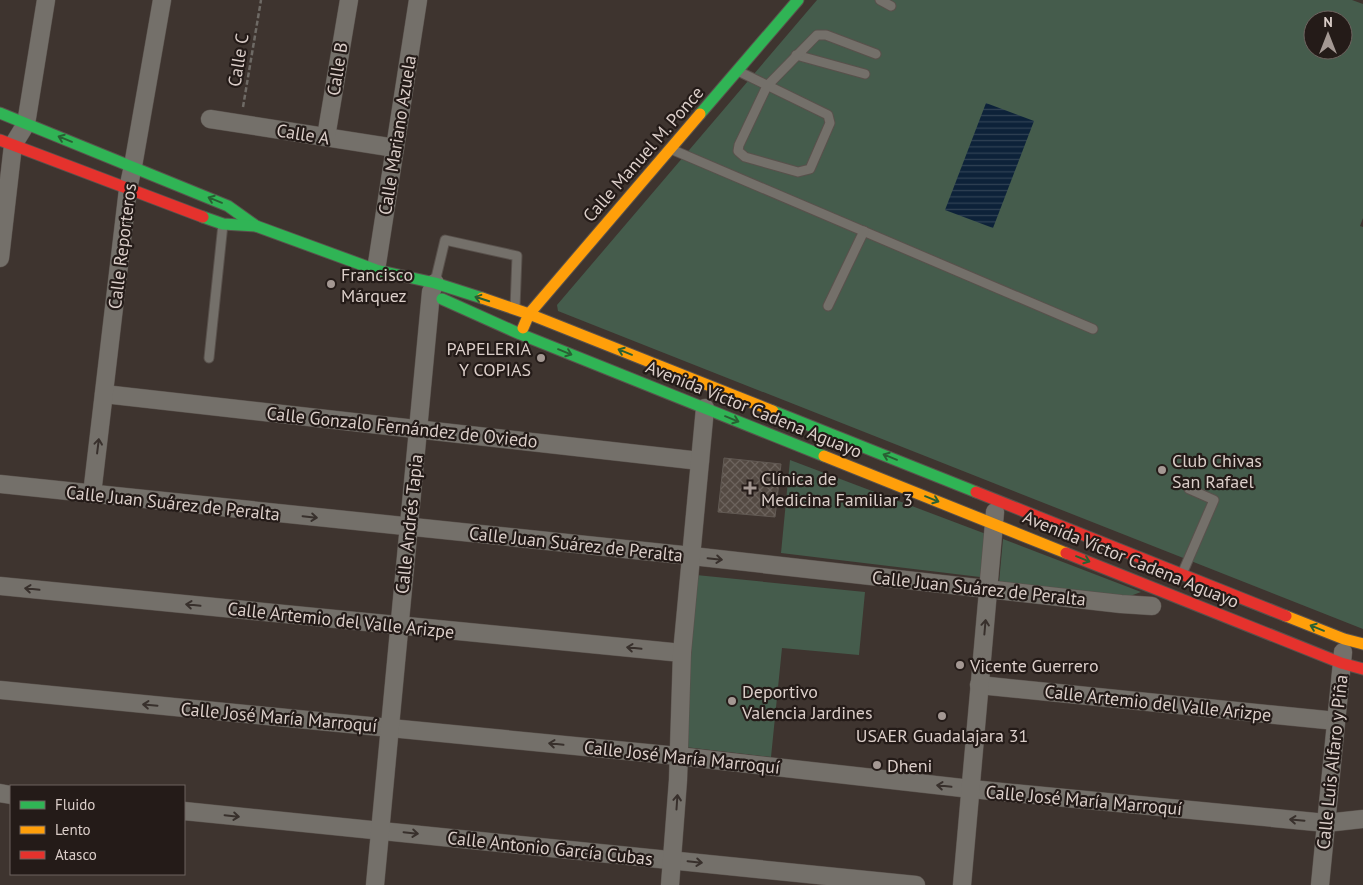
<svg xmlns="http://www.w3.org/2000/svg" width="1363" height="885" font-family="'PT Sans',sans-serif">
	<style>
		.green { fill: #455c4c; fill-rule: evenodd }
		.water { fill: url(#water-rules) }
		.building { fill: url(#building-cross-hatch); stroke: #625a54 }
		.lines { fill: none; stroke-linecap: round; stroke-linejoin: round }
		.lane-casing { stroke: #59514c; stroke-width: 11 }
		.street-casing { stroke: #59514c; stroke-width: 19 }
		.fast-casing { stroke: #59514c; stroke-width: 13 }
		.slow-casing { stroke: #59514c; stroke-width: 13 }
		.jam-casing { stroke: #59514c; stroke-width: 13 }
		.path { stroke: #6e6a65; stroke-width: 2.5; stroke-dasharray: 5 2.5; stroke-linecap: butt }
		.lane { stroke: #74706a; stroke-width: 9 }
		.street { stroke: #74706a; stroke-width: 18 }
		.fast { stroke: #30b455; stroke-width: 11 }
		.slow { stroke: #ff9f0a; stroke-width: 11 }
		.jam { stroke: #e5322d; stroke-width: 11 }
		.oneway { stroke: #296033 }
		.oneway2 { stroke: #38302c }
		.poi-dot { fill: #a49893; stroke: #241b18; stroke-width: 2 }
		.labels { text-anchor: middle; dominant-baseline: central; stroke-width: 4.5; stroke-linejoin: round; paint-order: stroke }
		.street-label { font-size: 18px; fill: #dbcec9; stroke: #241b18 }
		.poi-label { font-size: 18px; fill: #dbcec9; stroke: #241b18; text-anchor: start }
	</style>
	<defs>
		<pattern id="water-rules" width="6" height="5" patternUnits="userSpaceOnUse" patternTransform="scale(1.25)"><rect width="6" height="5" fill="#0d2239"/><path d="M0 2.5h6" fill="none" stroke="#304154"/></pattern>
		<pattern id="building-cross-hatch" width="8" height="8" patternUnits="userSpaceOnUse" patternTransform="scale(1.25)"><rect width="8" height="8" fill="#544a43"/><path d="M0 0l8 8M0 8l8-8" fill="none" stroke="#6c635d"/></pattern>
	</defs>
	<rect width="100%" height="100%" fill="#3e342f"/>
	<g class="green">
		<path d="M817,0H1352L1363,4V218L1360,226L1363,227V629L558,311L557,305ZM1313,20H1343V50H1313Z"/>
		<polygon points="790,460 986,534 980,577 781,553"/>
		<polygon points="1003,539 1141,592 1122,599 999,583"/>
		<polygon points="696,575 865,592 859,655 782,648 771,757 685,747"/>
	</g>
	<polygon class="water" points="986,103 1034,121 993,228 945,210"/>
	<polygon class="building" points="724,458 781,464 775,517 718,512"/>
	<g class="lines">
		<g class="lane-casing">
			<g id="lane">
				<polyline points="880,0 891,6"/>
				<polyline points="796,55 865,74"/>
				<polyline points="740,72 828,115 830,123 810,169 798,172 745,157 738,151 739,145 767,86 817,35 826,35 876,54"/>
				<polyline points="673,150 1093,329"/>
				<polyline points="435,282 445,240 517,256 515,308"/>
				<polyline points="828,306 864,231"/>
				<polyline points="209,358 223,224"/>
				<polyline points="1182,574 1214,500 1189,489"/>
			</g>
		</g>
		<g class="street-casing">
			<g id="street">
				<polyline points="210,119 395,148"/>
				<polyline points="326,137 349,0"/>
				<polyline points="0,258 13,145 26,124 46,0"/>
				<polyline points="376,270 418,0"/>
				<polyline points="104,394 700,461"/>
				<polyline points="0,484 692,556 1121,604 1152,606"/>
				<polyline points="92,494 128,189 133,166 162,0"/>
				<polyline points="0,586 682,653"/>
				<polyline points="979,685 1336,721"/>
				<polyline points="0,690 678,756 971,789 1326,823 1363,819"/>
				<polyline points="0,793 11,795"/>
				<polyline points="184,811 916,885"/>
				<polyline points="375,885 431,292 435,283"/>
				<polyline points="670,885 678,780 682,653 705,408"/>
				<polyline points="962,885 995,512"/>
				<polyline points="1320,885 1343,652"/>
			</g>
		</g>
		<g class="fast-casing">
			<g id="fast">
				<polyline points="0,113 228,206 256,226"/>
				<polyline points="700,114 798,0"/>
				<polyline points="203,217 223,224 256,226 376,270 435,283 482,298"/>
				<polyline points="442,299 520,334 824,456"/>
				<polyline points="773,411 976,492"/>
			</g>
		</g>
		<g class="slow-casing">
			<g id="slow">
				<polyline points="482,298 529,314 773,411"/>
				<polyline points="523,328 529,314 700,114"/>
				<polyline points="824,456 1066,553"/>
				<polyline points="1286,616 1344,639 1363,644"/>
			</g>
		</g>
		<g class="jam-casing">
			<g id="jam">
				<polyline points="0,140 203,217"/>
				<polyline points="976,492 1286,616"/>
				<polyline points="1066,553 1341,663 1363,669"/>
			</g>
		</g>
		<polyline class="path" points="243,107 261,0"/>
		<use href="#lane" class="lane"/>
		<use href="#street" class="street"/>
		<use href="#fast" class="fast"/>
		<use href="#slow" class="slow"/>
		<use href="#jam" class="jam"/>
	</g>
	<defs><path id="oneway-shaft" d="M-6 0H5M1.5-3L5.5 0L1.5 3" fill="none" stroke-width="1.6" stroke-linecap="round" stroke-linejoin="round" transform="scale(1.25)"/></defs>
	<g class="oneway">
		<use href="#oneway-shaft" transform="translate(65 139) rotate(-158)"/>
		<use href="#oneway-shaft" transform="translate(215 200) rotate(-158)"/>
		<use href="#oneway-shaft" transform="translate(482 299) rotate(-162)"/>
		<use href="#oneway-shaft" transform="translate(565 352) rotate(22)"/>
		<use href="#oneway-shaft" transform="translate(625 352) rotate(-158)"/>
		<use href="#oneway-shaft" transform="translate(732 419) rotate(22)"/>
		<use href="#oneway-shaft" transform="translate(890 457) rotate(-158)"/>
		<use href="#oneway-shaft" transform="translate(932 499) rotate(22)"/>
		<use href="#oneway-shaft" transform="translate(1083 559) rotate(22)"/>
		<use href="#oneway-shaft" transform="translate(1317 628) rotate(-158)"/>
	</g>
	<g class="oneway2">
		<use href="#oneway-shaft" transform="translate(98 446) rotate(-83)"/>
		<use href="#oneway-shaft" transform="translate(310 517) rotate(6)"/>
		<use href="#oneway-shaft" transform="translate(715 559) rotate(6)"/>
		<use href="#oneway-shaft" transform="translate(32 589) rotate(-174)"/>
		<use href="#oneway-shaft" transform="translate(193 605) rotate(-174)"/>
		<use href="#oneway-shaft" transform="translate(985 627) rotate(-85)"/>
		<use href="#oneway-shaft" transform="translate(634 648) rotate(-174)"/>
		<use href="#oneway-shaft" transform="translate(150 705) rotate(-175)"/>
		<use href="#oneway-shaft" transform="translate(556 744) rotate(-174)"/>
		<use href="#oneway-shaft" transform="translate(944 786) rotate(-174)"/>
		<use href="#oneway-shaft" transform="translate(677 802) rotate(-86)"/>
		<use href="#oneway-shaft" transform="translate(232 816) rotate(6)"/>
		<use href="#oneway-shaft" transform="translate(1297 820) rotate(-175)"/>
		<use href="#oneway-shaft" transform="translate(411 833) rotate(6)"/>
		<use href="#oneway-shaft" transform="translate(695 862) rotate(6)"/>
	</g>
	<g class="poi-dot">
		<circle cx="331" cy="284" r="5"/>
		<circle cx="541" cy="358" r="5"/>
		<circle cx="1162" cy="470" r="5"/>
		<path d="M747.5 480.5h5v5h5v5h-5v5h-5v-5h-5v-5h5z"/>
		<circle cx="960" cy="665" r="5"/>
		<circle cx="732" cy="701" r="5"/>
		<circle cx="942" cy="716" r="5"/>
		<circle cx="877" cy="765" r="5"/>
	</g>
	<g class="labels">
		<g class="street-label">
			<text transform="translate(238 60) rotate(-81)">Calle C</text>
			<text transform="translate(337 69) rotate(-81)">Calle B</text>
			<text transform="translate(303 134) rotate(9)">Calle A</text>
			<text transform="translate(397 135) rotate(-81)">Calle Mariano Azuela</text>
			<text transform="translate(643 154) rotate(-49)">Calle Manuel M. Ponce</text>
			<text transform="translate(122 246) rotate(-83)">Calle Reporteros</text>
			<text transform="translate(754 409) rotate(22)">Avenida Víctor Cadena Aguayo</text>
			<text transform="translate(402 427) rotate(6)">Calle Gonzalo Fernández de Oviedo</text>
			<text transform="translate(173 503) rotate(6)">Calle Juan Suárez de Peralta</text>
			<text transform="translate(409 524) rotate(-84)">Calle Andrés Tapia</text>
			<text transform="translate(576 544) rotate(6)">Calle Juan Suárez de Peralta</text>
			<text transform="translate(1131 559) rotate(22)">Avenida Víctor Cadena Aguayo</text>
			<text transform="translate(979 588) rotate(6)">Calle Juan Suárez de Peralta</text>
			<text transform="translate(341 620) rotate(6)">Calle Artemio del Valle Arizpe</text>
			<text transform="translate(1158 703) rotate(6)">Calle Artemio del Valle Arizpe</text>
			<text transform="translate(279 717) rotate(5)">Calle José María Marroquí</text>
			<text transform="translate(682 757) rotate(6)">Calle José María Marroquí</text>
			<text transform="translate(1332 762) rotate(-84)">Calle Luis Alfaro y Piña</text>
			<text transform="translate(1084 800) rotate(5)">Calle José María Marroquí</text>
			<text transform="translate(550 848) rotate(6)">Calle Antonio García Cubas</text>
		</g>
		<g class="poi-label">
			<text x="341" y="274">Francisco<tspan x="341" dy="21">Márquez</tspan></text>
			<text x="531" y="348" text-anchor="end">PAPELERIA<tspan x="531" dy="21">Y COPIAS</tspan></text>
			<text x="1172" y="460">Club Chivas<tspan x="1172" dy="21">San Rafael</tspan></text>
			<text x="761" y="478">Clínica de<tspan x="761" dy="21">Medicina Familiar 3</tspan></text>
			<text x="970" y="665">Vicente Guerrero</text>
			<text x="742" y="691">Deportivo<tspan x="742" dy="21">Valencia Jardines</tspan></text>
			<text x="942" y="735" text-anchor="middle">USAER Guadalajara 31</text>
			<text x="887" y="765">Dheni</text>
		</g>
	</g>
	<rect x="10" y="785" width="175" height="90" fill="#241b18" stroke="#6d635f"/>
	<rect x="20" y="801" width="25" height="8" fill="#30b455" stroke="#6d635f"/>
	<text x="55" y="810" font-size="15" fill="#dbcec9">Fluido</text>
	<rect x="20" y="826" width="25" height="8" fill="#ff9f0a" stroke="#6d635f"/>
	<text x="55" y="835" font-size="15" fill="#dbcec9">Lento</text>
	<rect x="20" y="851" width="25" height="8" fill="#e5322d" stroke="#6d635f"/>
	<text x="55" y="860" font-size="15" fill="#dbcec9">Atasco</text>
	<g transform="translate(1328 35)"><circle r="24" fill="#241b18" stroke="#6d635f"/>
	<path d="M0-4L9 19L0 12L-9 19Z" fill="#a49893"/>
	<text y="-8" font-size="14" font-weight="bold" text-anchor="middle" fill="#dbcec9">N</text>
	</g>
</svg>
